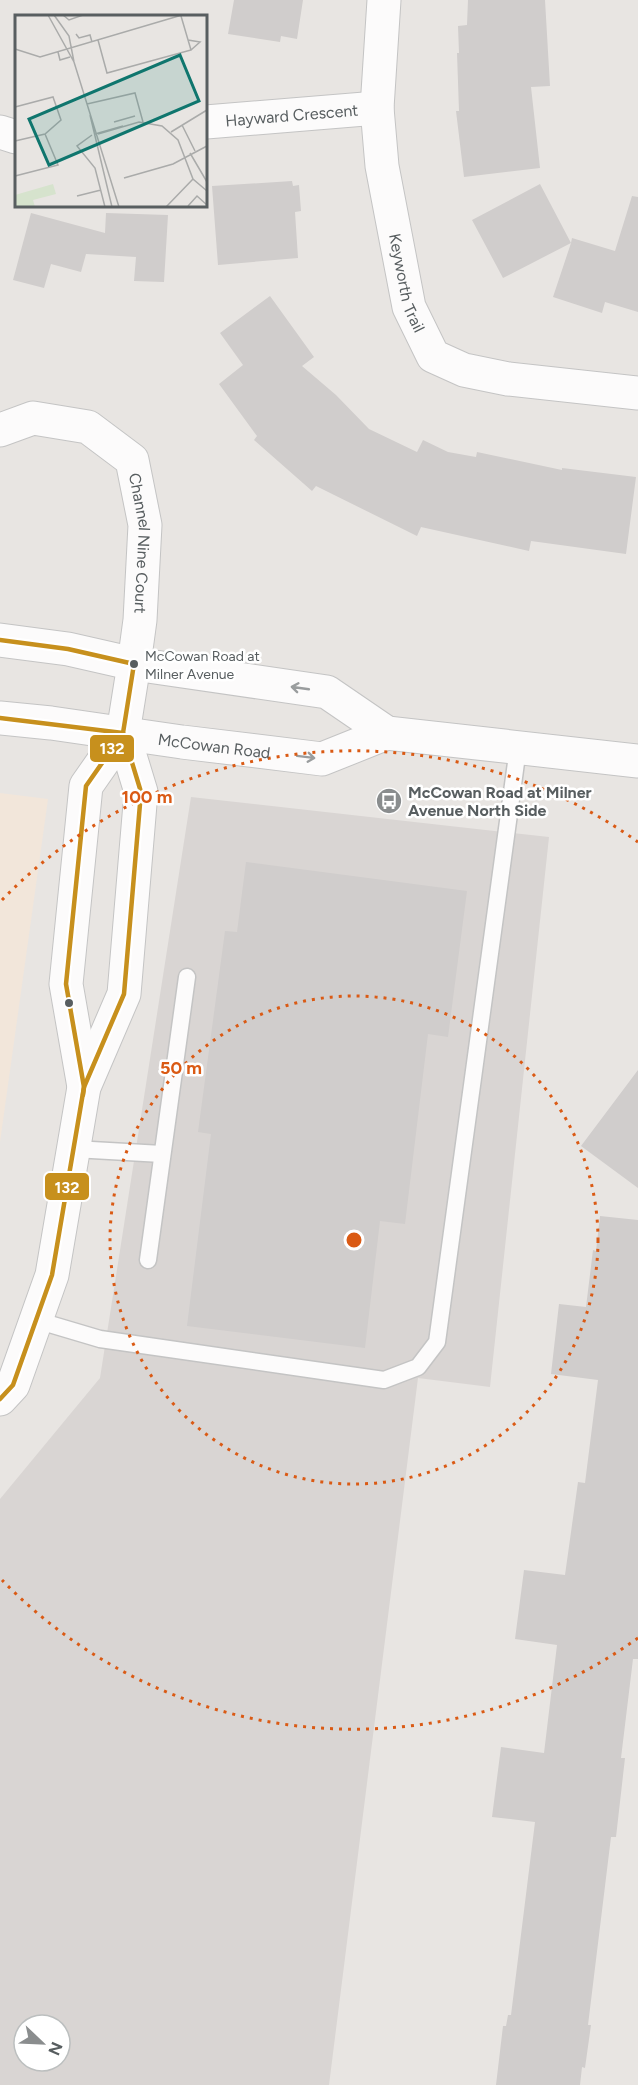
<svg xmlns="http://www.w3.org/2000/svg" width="638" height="2085" font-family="Figtree,sans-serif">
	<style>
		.commercial { fill: #f2e6da }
		.industrial { fill: #d9d5d3; fill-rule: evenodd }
		.building { fill: #d0cdcc }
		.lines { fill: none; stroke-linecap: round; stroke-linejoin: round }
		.service-casing { stroke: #c4c4c4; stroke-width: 19 }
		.minor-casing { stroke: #c4c4c4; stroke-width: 35 }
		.secondary-casing { stroke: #c4c4c4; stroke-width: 35 }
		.service { stroke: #fcfbfb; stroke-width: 16 }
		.minor { stroke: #fcfbfb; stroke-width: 33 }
		.secondary { stroke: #fcfbfb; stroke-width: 33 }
		.bus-1-casing { stroke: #fff; stroke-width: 9 }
		.bus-1 { stroke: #c7901d; stroke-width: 4.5 }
		.oneway { stroke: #9a9d9e }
		.ring { fill: none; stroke: #da5a14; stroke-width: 3; stroke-dasharray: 3 6 }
		.bus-dot { fill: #585e60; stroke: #fff; stroke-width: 2 }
		.labels { text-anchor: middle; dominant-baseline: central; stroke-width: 5; stroke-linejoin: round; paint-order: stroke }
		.bus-label { font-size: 14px; fill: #585e60; stroke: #fff; text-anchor: start }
		.street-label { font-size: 16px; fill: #585e60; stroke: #fff }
		.poi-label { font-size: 16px; font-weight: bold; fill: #585e60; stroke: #fff; text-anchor: start }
		.inset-road { fill: none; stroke: #aaabaa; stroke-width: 1.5 }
		.view { fill: #0f766e; fill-opacity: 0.15; stroke: #0f766e; stroke-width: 3 }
		.inset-edge { fill: none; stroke: #585e60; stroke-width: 3 }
		.centre { fill: #da5a14; stroke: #fff; stroke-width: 3 }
		.ring-label { font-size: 18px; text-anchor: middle; font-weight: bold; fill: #da5a14; stroke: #fff; stroke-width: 5; stroke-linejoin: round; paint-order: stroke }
		.line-badge { stroke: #fff; stroke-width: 2 }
		.badge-label { font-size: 16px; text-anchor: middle; font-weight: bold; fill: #fff }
	</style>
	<rect width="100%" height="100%" fill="#e8e5e2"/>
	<polygon class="commercial" points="0,793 48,799 0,1142"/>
	<path class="industrial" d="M191,797L549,837L490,1387L418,1378L329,2085H0V1499L100,1378ZM24,2025H60V2061H24Z"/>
	<g class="building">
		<polygon points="234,0 303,0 297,39 281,36 280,42 228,34"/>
		<polygon points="468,0 545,0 550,86 531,87 540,168 464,177 456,111 459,111 457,53 459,53 458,26 467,25"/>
		<polygon points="292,181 293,186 299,185 301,211 295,212 298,258 218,265 212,186"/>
		<polygon points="540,184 571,243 572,238 615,251 632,196 638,197 638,312 605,302 602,313 553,297 571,243 503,278 472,220"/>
		<polygon points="31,213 105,233 106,213 168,215 164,282 134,281 136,257 86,254 81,272 51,264 44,288 13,280"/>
		<polygon points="270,296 314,357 302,366 336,395 369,429 417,452 423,440 448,452 476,457 477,452 562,470 562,468 636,477 626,554 531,541 529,551 421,527 417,536 316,486 312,491 254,440 257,436 219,384 243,365 220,333"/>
		<polygon points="246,862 467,891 448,1037 428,1034 405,1224 380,1221 365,1348 187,1326 211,1134 198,1132 225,931 237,932"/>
		<polygon points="638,1070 638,1188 581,1146"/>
		<polygon points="600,1216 638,1220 638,1659 633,1659 621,1758 625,1758 616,1837 611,1837 588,2025 591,2025 585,2068 582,2067 580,2085 496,2085 503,2026 506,2026 508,2015 511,2015 535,1822 492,1817 501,1747 544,1753 557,1645 515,1639 524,1570 565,1575 578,1482 585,1483 598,1380 551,1374 559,1304 586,1307 593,1250 596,1251"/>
	</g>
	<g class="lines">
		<g class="service-casing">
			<g id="service">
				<polyline points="74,1149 162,1154"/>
				<polyline points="148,1260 187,977"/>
				<polyline points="36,1320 100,1339 384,1380 418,1367 437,1342 518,748"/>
			</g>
		</g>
		<g class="minor-casing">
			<g id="minor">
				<path id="s1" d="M384,0L377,108L382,166L409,307L433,356L464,370L508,379L638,393"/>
				<path id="s2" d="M206,122L377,108"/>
				<polyline points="0,132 16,137"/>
				<path id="s3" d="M0,430L33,418L88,427L132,460L145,525L140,620L134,664"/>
			</g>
		</g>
		<g class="secondary-casing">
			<g id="secondary">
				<polyline points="0,640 68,649 134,664 327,692 387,733"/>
				<path id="s4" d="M0,718L51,723L182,742L322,759L387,733L638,761"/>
				<polyline points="84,1087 66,984 86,786 123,733 134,664"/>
				<polyline points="0,1399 13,1385 52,1275 84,1087 124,994 141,792 123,733"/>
			</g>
		</g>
		<use href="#service" class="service"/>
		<use href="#minor" class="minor"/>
		<use href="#secondary" class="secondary"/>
		<g class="bus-1-casing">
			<g id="bus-1">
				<polyline points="0,640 68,649 134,664 123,733 86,786 66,984 84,1087 52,1275 13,1385 0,1399"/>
				<polyline points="0,718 123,733"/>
				<polyline points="83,1095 84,1087 124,994 141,792 123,733"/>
			</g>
		</g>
		<use href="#bus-1" class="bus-1"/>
	</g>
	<defs><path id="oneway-shaft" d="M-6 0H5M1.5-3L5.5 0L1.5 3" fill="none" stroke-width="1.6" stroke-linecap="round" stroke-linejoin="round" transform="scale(1.5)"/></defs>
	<g class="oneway">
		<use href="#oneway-shaft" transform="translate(300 688) rotate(-172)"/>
		<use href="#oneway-shaft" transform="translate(306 757) rotate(7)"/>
	</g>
	<g class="ring">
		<circle cx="354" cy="1240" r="244"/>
		<path d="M638 1638A489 489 0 0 1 2 1580M2 900A489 489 0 0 1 638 842"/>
	</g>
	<defs>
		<g id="bus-disc" transform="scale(1.35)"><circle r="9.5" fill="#8a8d8e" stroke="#fff"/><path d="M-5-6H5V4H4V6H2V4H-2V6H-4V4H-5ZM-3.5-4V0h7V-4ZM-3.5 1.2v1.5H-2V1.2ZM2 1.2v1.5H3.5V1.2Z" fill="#fff"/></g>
	</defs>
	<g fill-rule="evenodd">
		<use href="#bus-disc" x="389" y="801"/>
	</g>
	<g class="bus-dot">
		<circle cx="134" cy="664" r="5"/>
		<circle cx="69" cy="1003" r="5"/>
	</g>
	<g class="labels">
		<g class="bus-label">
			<text x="145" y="656">McCowan Road at<tspan x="145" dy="18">Milner Avenue</tspan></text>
		</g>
		<g class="street-label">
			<text stroke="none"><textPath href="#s2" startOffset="86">Hayward Crescent</textPath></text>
			<text stroke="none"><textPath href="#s1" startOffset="286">Keyworth Trail</textPath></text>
			<text stroke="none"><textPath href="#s3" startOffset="230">Channel Nine Court</textPath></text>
			<text stroke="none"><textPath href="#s4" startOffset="216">McCowan Road</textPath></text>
		</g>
		<g class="poi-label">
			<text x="408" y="792">McCowan Road at Milner<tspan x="408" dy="18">Avenue North Side</tspan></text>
		</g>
	</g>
	<g transform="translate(15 15)">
		<rect width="192" height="192" fill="#e8e5e2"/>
		<path d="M38,169L41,179L18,185L20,192H0V180Z" fill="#d6e3cd"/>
		<path class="inset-road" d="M33,0L59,47L104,192M39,0L54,21L59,47M48,0L54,5L68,0M61,19L64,23L75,20L77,27M83,25L92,58L176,35L166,1M173,25L185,27L176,35M0,34L25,42L167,0M43,37L45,45L55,42M72,89L120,78L128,107M0,92L38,82L46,105L30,119L0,126M75,100L97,192M99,107L120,101M167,110L180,136M156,117L192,95M80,119L108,111M83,119L124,107L147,111L163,125L178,164L192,176M77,120L62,131L80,153L90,192M175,138L192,167M0,161L43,150L30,119M109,163L158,149L192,131M62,181L86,175M173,191L182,181L192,190M151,192L178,164"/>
		<path class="view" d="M165,40L184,86L34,150L14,104Z"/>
		<rect width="192" height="192" class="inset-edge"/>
	</g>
	<circle cx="354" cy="1240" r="9" class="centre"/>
	<g class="ring-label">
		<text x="147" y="803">100 m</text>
		<text x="181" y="1074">50 m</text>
	</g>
	<g class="line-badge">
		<rect x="89" y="734" width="46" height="29" rx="6" fill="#c7901d"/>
		<rect x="44" y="1172" width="46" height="29" rx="6" fill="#c7901d"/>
	</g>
	<g class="badge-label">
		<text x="112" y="754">132</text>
		<text x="67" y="1193">132</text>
	</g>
	<g transform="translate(42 2043) rotate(113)"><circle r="28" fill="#ffffff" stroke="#bcbfbf" stroke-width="1.5"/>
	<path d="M0-4.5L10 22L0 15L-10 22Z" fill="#8a8d8e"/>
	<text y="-9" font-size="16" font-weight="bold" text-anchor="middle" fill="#585e60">N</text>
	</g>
</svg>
